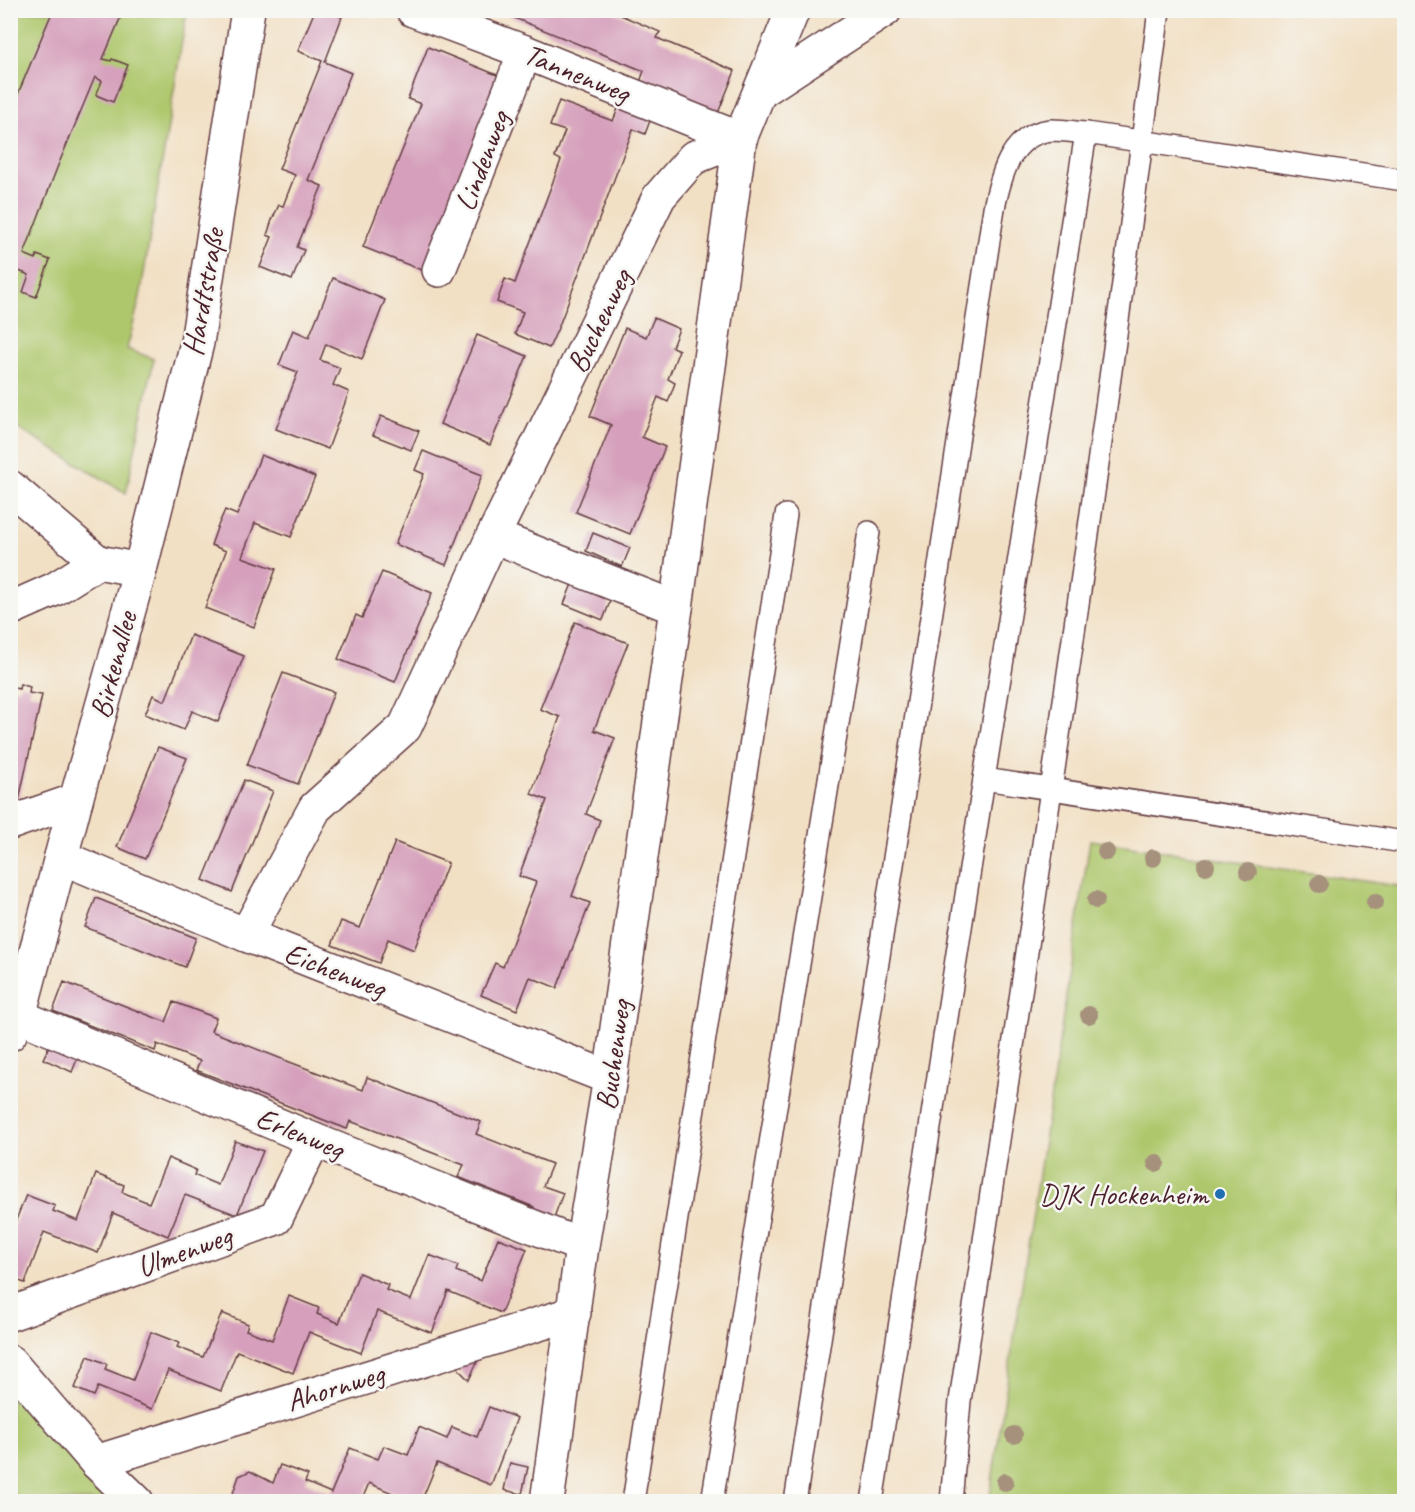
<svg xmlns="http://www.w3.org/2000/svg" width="1415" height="1512" font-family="Caveat,sans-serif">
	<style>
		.green { fill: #aec76c; stroke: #7c734c; stroke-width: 1.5 }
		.building { fill: #d6a0bc }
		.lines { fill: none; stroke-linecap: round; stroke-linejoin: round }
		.lane-casing { stroke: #633c42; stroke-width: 24 }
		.street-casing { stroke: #633c42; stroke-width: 36 }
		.lane { stroke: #fff; stroke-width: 21 }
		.street { stroke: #fff; stroke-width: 33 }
		.tree { fill: #a6917b }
		.poi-dot { fill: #1f6fb2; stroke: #f6f6f2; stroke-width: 2 }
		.labels { text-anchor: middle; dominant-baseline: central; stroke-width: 5; stroke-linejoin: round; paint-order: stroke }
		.street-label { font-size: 30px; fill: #4a1f2b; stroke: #f6f6f2 }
		.poi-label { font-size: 30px; fill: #4a1f2b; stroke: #f6f6f2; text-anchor: end }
	</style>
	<rect width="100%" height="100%" fill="#f6f6f2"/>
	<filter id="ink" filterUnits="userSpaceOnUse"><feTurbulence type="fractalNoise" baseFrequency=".0167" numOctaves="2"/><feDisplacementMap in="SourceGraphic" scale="12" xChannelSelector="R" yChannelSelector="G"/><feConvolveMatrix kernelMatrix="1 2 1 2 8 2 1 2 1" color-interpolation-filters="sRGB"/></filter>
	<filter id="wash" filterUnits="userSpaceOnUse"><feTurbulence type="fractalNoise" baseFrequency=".008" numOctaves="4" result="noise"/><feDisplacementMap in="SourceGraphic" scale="24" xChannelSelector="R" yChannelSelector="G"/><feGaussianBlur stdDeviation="1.35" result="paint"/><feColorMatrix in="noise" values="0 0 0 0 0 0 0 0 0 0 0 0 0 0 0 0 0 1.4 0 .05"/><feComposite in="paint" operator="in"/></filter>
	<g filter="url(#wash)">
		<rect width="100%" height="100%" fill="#f2e0c5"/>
		<g class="green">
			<polygon points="11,11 187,11 140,297 127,349 154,359 126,493 11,424"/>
			<polygon points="1090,840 1404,887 1404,1501 989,1501"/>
			<polygon points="10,1390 113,1501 18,1501 11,1487"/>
		</g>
		<g id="blocks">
			<g class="building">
				<polygon points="53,10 114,10 122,14 103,59 111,61 112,59 128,65 113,102 96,95 102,81 95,77 57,168 24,254 36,259 37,255 50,260 36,297 23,292 29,275 19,271 10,292 10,113"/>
				<polygon points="315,10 341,10 339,16 342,17 325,62 351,73 308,180 322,186 297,247 304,250 292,280 260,267 272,237 267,235 272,220 279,205 283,206 295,175 279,169 322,61 298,51"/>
				<polygon points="495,10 609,10 660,32 657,38 735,71 718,113 640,82 644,71"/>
				<polygon points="428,47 502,77 424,271 363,247 421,104 408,99"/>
				<polygon points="559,101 613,121 619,106 651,118 645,134 633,129 559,326 549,348 515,334 523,312 497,302 505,279 515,283 561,160 555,157 565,131 550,126"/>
				<polygon points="333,278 385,300 362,359 326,344 320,360 340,368 333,385 349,392 328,449 276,429 298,372 279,365 293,330 309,337"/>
				<polygon points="654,318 679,329 672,347 679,350 668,379 675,383 668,402 658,397 642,437 665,447 630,534 576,512 611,425 590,416 625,328 646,337"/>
				<polygon points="477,335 527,356 490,445 440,424"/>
				<polygon points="381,416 419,431 411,450 373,435"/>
				<polygon points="423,451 482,475 446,565 395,544 424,474 415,470"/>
				<polygon points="261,455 315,477 291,537 255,523 242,557 276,569 254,627 205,608 226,551 211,545 217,528 225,510 237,515"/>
				<polygon points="593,533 630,548 622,567 586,551"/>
				<polygon points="382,572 432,593 395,682 338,659 356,615 362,618"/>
				<polygon points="572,584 611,599 603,620 564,604"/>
				<polygon points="575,622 628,643 594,730 615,738 586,814 600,820 572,896 590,903 557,988 530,977 517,1010 481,995 495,963 503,967 536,882 519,876 547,800 531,794 560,717 540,709"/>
				<polygon points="191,635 244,656 218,722 192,711 184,730 145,714 153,695 165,701"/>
				<polygon points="283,673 334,692 298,784 247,765"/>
				<polygon points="20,684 30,687 29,693 42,695 19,800 10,798 10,687 19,689"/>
				<polygon points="158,747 187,758 145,859 117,847"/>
				<polygon points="244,780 273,791 232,892 203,880"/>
				<polygon points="395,842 448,863 414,950 388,939 379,963 332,945 341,921 360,928"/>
				<polygon points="96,898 196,938 185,967 85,927"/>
				<polygon points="64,982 166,1022 174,1002 216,1018 211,1031 287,1061 363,1090 367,1077 481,1122 476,1134 552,1164 543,1186 563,1193 552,1223 531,1215 534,1207 458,1177 464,1165 350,1121 347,1129 196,1070 200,1061 157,1044 155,1051 53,1011"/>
				<polygon points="50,1044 78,1057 72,1072 43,1059"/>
				<polygon points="235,1141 263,1151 237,1215 185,1195 168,1236 113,1213 98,1253 44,1232 25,1283 10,1278 10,1223 14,1225 26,1195 55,1206 53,1211 78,1221 96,1174 124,1185 122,1192 149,1203 168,1158 196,1170 194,1175 218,1185"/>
				<polygon points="498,1238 527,1249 501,1313 448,1291 432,1333 377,1311 361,1353 309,1332 293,1373 237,1351 221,1391 168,1370 152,1409 98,1387 94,1396 75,1388 88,1356 107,1364 105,1369 133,1380 151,1332 179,1343 177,1347 203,1357 222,1313 248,1324 246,1330 272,1340 289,1296 319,1308 317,1314 339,1323 359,1273 388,1285 386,1290 411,1300 429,1255 458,1266 456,1271 481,1281"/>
				<polygon points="482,1351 469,1380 459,1370 456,1358"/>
				<polygon points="489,1407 517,1418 491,1485 437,1463 421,1502 413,1502 369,1483 361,1502 230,1502 239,1476 250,1471 273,1483 280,1465 308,1475 305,1482 331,1493 350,1448 378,1459 384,1446 408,1455 419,1427 447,1439 452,1427 477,1437"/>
				<polygon points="510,1463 528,1467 522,1494 504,1490"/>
			</g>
		</g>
	</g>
	<g filter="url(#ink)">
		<use href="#blocks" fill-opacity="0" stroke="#633c42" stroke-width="1.5"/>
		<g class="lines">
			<g class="lane-casing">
				<g id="lane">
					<polyline points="1404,180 1086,133 984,779 1404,842"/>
					<polyline points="633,1502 786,515"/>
					<polyline points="712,1502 869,532"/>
					<path d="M795,1502L994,208C1001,175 1011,133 1052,130C1063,130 1075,132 1086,133"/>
					<polyline points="872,1502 984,779"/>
					<path d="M951,1502L960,1401C1029,938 1100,475 1159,10"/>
				</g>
			</g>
			<g class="street-casing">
				<g id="street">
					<polyline points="413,10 525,52 740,139"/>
					<polyline points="760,92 885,10"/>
					<polyline points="439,270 525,52"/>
					<polyline points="10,487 98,562 140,570"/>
					<polyline points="493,536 676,608"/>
					<polyline points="10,609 55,589 98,562"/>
					<polyline points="10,823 76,800"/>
					<polyline points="61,857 246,935 610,1078"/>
					<polyline points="246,935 315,808 405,727 493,536 659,197 693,158 740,139"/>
					<polyline points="19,1016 314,1140 582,1246"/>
					<polyline points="10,1034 19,1016 76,800 140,570 197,343 248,10"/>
					<polyline points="10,1314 276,1218 314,1140"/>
					<polyline points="10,1362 96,1462 137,1502"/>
					<polyline points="96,1462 574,1313"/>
					<polyline points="547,1502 582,1246 610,1078 676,608 740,139 793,10"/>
				</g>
			</g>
			<use href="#lane" class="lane"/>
			<use href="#street" class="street"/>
		</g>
		<g class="tree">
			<circle cx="1106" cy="852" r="9"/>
			<circle cx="1153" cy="858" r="9"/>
			<circle cx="1206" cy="866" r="9"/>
			<circle cx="1248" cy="872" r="9"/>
			<circle cx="1319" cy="884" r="9"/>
			<circle cx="1096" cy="900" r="9"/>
			<circle cx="1375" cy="902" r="9"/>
			<circle cx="1089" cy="1015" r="9"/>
			<circle cx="1156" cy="1163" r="9"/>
			<circle cx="1014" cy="1435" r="9"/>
			<circle cx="1005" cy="1482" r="9"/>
		</g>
	</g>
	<circle class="poi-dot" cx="1220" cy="1194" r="6"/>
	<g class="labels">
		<g class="street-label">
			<text transform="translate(577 73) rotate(22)">Tannenweg</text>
			<text transform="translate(482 161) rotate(-69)">Lindenweg</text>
			<text transform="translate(203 292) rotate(-80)">Hardtstraße</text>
			<text transform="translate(599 321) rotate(-64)">Buchenweg</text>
			<text transform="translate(113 665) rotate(-75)">Birkenallee</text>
			<text transform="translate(335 970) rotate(21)">Eichenweg</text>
			<text transform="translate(613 1055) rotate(-82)">Buchenweg</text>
			<text transform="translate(300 1133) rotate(22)">Erlenweg</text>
			<text transform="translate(184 1251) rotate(-20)">Ulmenweg</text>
			<text transform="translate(335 1387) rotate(-17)">Ahornweg</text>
		</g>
		<g class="poi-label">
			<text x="1208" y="1194">DJK Hockenheim</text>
		</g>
	</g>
	<rect width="1415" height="1512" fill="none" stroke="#f6f6f2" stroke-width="36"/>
</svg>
